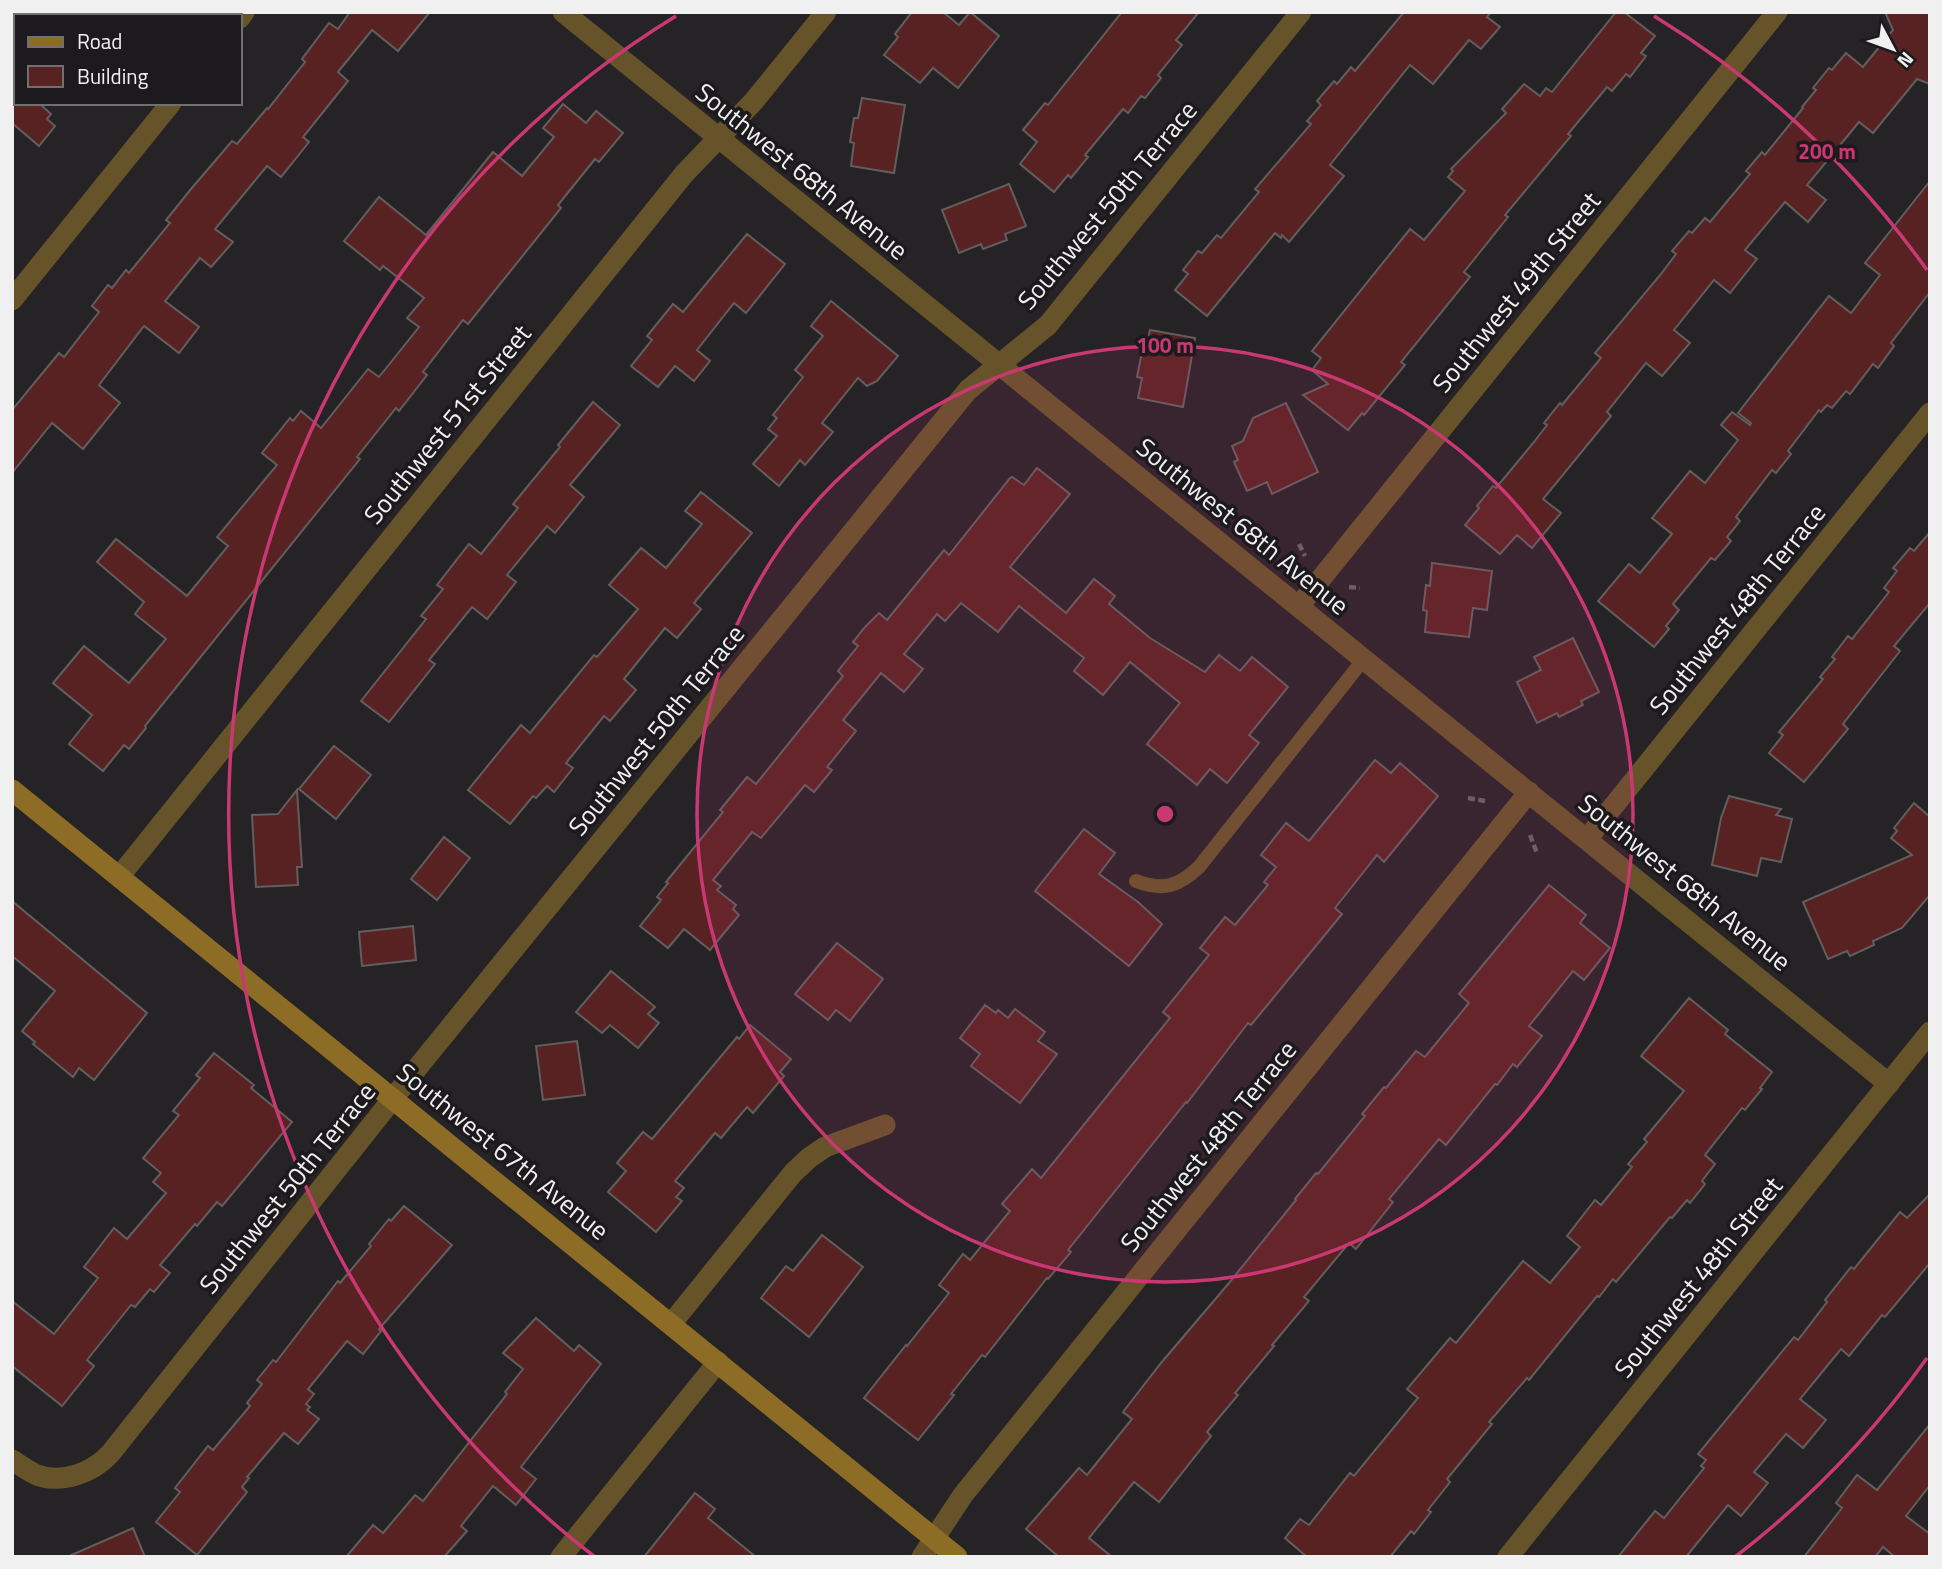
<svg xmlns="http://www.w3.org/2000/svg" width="1942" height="1569" font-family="'Titillium Web',sans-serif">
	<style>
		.building { fill: #592222; stroke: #625e5e; stroke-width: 2 }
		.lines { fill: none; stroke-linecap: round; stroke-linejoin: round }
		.path { stroke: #646264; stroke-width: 4.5; stroke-dasharray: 7 3.5; stroke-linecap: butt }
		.service { stroke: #67532a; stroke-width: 14 }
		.minor { stroke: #67532a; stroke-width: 21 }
		.secondary { stroke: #8d6d25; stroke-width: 21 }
		.ring { fill: none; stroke: #c93872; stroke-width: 3.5 }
		.labels { text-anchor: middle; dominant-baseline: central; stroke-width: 7; stroke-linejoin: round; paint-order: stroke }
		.street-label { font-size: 26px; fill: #f1f0f1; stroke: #1c1a1c }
		.centre { fill: #c93872; stroke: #1c1a1c; stroke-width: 3.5 }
		.ring-label { font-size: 21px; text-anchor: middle; font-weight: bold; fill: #c93872; stroke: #1c1a1c; stroke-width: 7; stroke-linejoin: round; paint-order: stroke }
	</style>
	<rect width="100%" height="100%" fill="#262326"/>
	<g class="building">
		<polygon points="350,12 430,12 398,51 372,30 338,72 348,81 303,137 309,142 281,177 267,166 215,229 233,242 211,267 200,258 165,301 199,327 179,353 144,326 99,385 120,403 83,449 52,423 12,473 12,410 59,353 64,357 99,312 92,306 108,285 112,288 126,270 129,273 170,223 166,220 191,189 232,141 237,144 267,108 268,109 305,62 302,59 329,23 338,29"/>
		<polygon points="912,12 943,12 959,25 970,12 999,36 958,88 933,68 920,83 884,55 898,37 895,34"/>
		<polygon points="1122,12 1199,12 1176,40 1182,45 1158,75 1161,78 1145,98 1141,96 1128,113 1123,109 1085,155 1088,157 1071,178 1068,175 1054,192 1020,164 1037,142 1023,130 1045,103 1048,105"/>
		<polygon points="1404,12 1491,12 1487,17 1500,27 1481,49 1469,40 1433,84 1410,65 1330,165 1344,176 1289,242 1282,235 1281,238 1275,233 1207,316 1175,290 1188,274 1183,270 1198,251 1202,253 1217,235 1221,238 1259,192 1255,189 1311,124 1307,121 1321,105 1317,101 1334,81 1337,84 1351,67 1355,71"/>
		<polygon points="1616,12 1624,12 1655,36 1641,53 1646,56 1630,77 1626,74 1612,91 1607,87 1568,134 1571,136 1505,215 1508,217 1464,272 1470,277 1401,362 1405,365 1364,415 1362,413 1348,430 1303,395 1328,384 1312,370 1321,358 1312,351 1410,229 1424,240 1465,191 1448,177 1453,171 1451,169 1506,113 1502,109 1524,84 1540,96 1546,88 1552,92"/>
		<polygon points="1885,12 1930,12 1930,84 1917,79 1873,133 1859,122 1807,185 1826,200 1808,222 1785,202 1745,250 1757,259 1730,293 1714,280 1674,330 1690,343 1662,376 1646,363 1607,412 1611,416 1543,499 1561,513 1532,548 1517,535 1500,554 1465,525 1479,508 1477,506 1493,486 1496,488 1534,442 1547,425 1544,423 1560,403 1562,405 1601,358 1595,353 1661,274 1676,254 1672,251 1689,231 1692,233 1705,218 1710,222 1750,174 1746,171 1762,152 1765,155 1803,108 1802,107 1816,90 1813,88 1829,68 1832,70 1846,53 1863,67 1893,30"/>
		<polygon points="862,98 905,105 894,173 851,166 854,143 850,142 854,118 858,118"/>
		<polygon points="12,103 39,103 51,114 47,119 55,126 39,146 12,123"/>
		<polygon points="563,104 586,123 596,111 623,133 599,162 595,159 558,205 561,208 468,324 463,320 423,372 427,375 399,411 396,408 357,457 360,459 145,726 146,728 129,749 124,745 103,771 69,744 92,715 53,683 84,646 129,683 166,639 135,614 144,602 97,562 116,539 187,596 228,546 217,537 277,465 262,453 290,418 293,421 301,411 321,428 368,369 379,377 419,327 407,318 424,298 383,266 380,270 344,241 379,197 426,235 493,152 522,176 554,137 543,128"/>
		<polygon points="1930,181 1930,292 1891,343 1894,346 1878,368 1873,364 1850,394 1846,391 1832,408 1827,405 1821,412 1819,410 1788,451 1791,454 1776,473 1772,470 1736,517 1740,521 1727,537 1731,541 1715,560 1711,558 1673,604 1679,610 1666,626 1669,629 1654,647 1598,601 1629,564 1640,573 1672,534 1652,518 1690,471 1705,483 1738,440 1721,425 1732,412 1750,425 1751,423 1738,413 1829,296 1851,313 1880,275 1865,263"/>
		<polygon points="1009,184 1026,226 1005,234 1007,240 983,249 981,244 959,253 942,210"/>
		<polygon points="747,234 785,264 746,313 734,303 697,350 710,361 694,381 675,366 658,387 631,366 652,340 647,336 673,304 683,312"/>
		<polygon points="831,301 898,356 877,381 867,386 858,378 822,423 833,432 805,465 800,460 779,486 753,464 777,436 768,429 777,418 773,415 803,377 795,370 823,336 811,326"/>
		<polygon points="1150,330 1195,338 1183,407 1138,398 1142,378 1137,377 1142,352 1145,353"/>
		<polygon points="593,402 620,425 570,485 584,497 555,533 547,526 507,575 516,582 487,619 472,607 429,660 435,664 389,722 361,701 426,619 421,616 443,589 437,585 469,544 481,554 518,508 513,504 560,447 558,445"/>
		<polygon points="1286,403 1318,472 1272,494 1267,482 1247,491 1234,462 1238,460 1232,446 1243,441 1253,418"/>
		<polygon points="1037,468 1070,494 1010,567 1066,613 1094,579 1115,596 1109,604 1150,638 1205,672 1219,655 1240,671 1252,657 1288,687 1249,735 1259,743 1227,783 1210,769 1197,785 1147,744 1180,703 1130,662 1103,695 1074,671 1084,658 1019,606 998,632 961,603 945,621 937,614 904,654 923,669 904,692 881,673 843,720 856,731 827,767 832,770 814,792 805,785 761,838 752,832 713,880 721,886 717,890 736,905 733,909 739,915 710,950 684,929 668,948 640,926 661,900 657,897 668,883 666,882 723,812 720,810 747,777 756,784 843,676 838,671 858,646 853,642 865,627 879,613 887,620 944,550 949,555 1010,478 1012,477 1024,485"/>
		<polygon points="701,492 752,533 694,603 701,609 677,638 665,628 624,679 636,690 610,721 604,716 566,763 573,768 554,792 547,786 536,798 533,796 510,824 468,790 521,725 530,733 594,655 597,657 638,609 609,585 641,548 666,568 702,524 685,511"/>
		<polygon points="1930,532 1930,603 1894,646 1900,651 1843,724 1848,729 1804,782 1769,753 1783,735 1779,732 1823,679 1820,677 1835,659 1832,657 1848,636 1852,639 1889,592 1884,588 1897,571 1893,568 1910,548 1914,551"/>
		<polygon points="1432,563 1492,571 1487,610 1473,608 1469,637 1425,632 1427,611 1423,610 1426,585 1430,586"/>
		<polygon points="1573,638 1599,692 1581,701 1583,705 1559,717 1557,713 1537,723 1517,682 1541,670 1534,657"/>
		<polygon points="334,746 371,775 336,819 299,789"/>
		<polygon points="1375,760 1391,773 1400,763 1438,796 1384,862 1377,855 1335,908 1342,914 1251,1025 1248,1023 1187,1103 1186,1102 1068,1250 1071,1252 1048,1279 1047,1278 985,1357 982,1355 951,1394 954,1395 918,1440 864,1398 906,1345 907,1346 949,1293 939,1285 963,1254 970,1260 1010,1211 1002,1204 1032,1169 1041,1178 1170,1018 1163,1012 1209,955 1200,948 1225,917 1235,925 1268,885 1264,882 1276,867 1261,855 1286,823 1309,841"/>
		<polygon points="297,790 302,867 297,867 298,885 256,887 252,815 278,814"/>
		<polygon points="1729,796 1781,809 1776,815 1792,819 1781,862 1761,858 1757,876 1712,865 1721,818"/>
		<polygon points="1914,803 1930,817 1930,895 1902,928 1873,941 1874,945 1850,956 1847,951 1828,959 1803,902 1912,855 1891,838 1897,831 1894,828"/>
		<polygon points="1084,829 1115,853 1099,874 1138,902 1162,924 1129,966 1035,891"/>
		<polygon points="444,837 470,858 437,900 411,879"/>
		<polygon points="1549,885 1586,915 1580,923 1610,948 1584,980 1573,971 1529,1026 1542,1036 1517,1067 1513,1064 1497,1085 1495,1084 1446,1145 1439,1139 1389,1199 1393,1202 1356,1249 1349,1243 1304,1297 1309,1301 1272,1345 1274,1346 1235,1393 1238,1395 1207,1432 1211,1436 1159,1502 1134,1482 1089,1538 1112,1557 1059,1557 1026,1529 1079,1468 1087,1475 1132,1419 1123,1412 1161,1363 1229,1283 1296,1200 1295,1199 1316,1173 1318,1174 1365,1116 1362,1114 1384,1087 1386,1088 1416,1051 1425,1057 1469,1003 1459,994"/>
		<polygon points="12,901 147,1013 94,1080 79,1068 73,1077 33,1044 35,1042 22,1031 55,991 12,956"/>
		<polygon points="413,926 416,960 362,966 359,932"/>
		<polygon points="837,943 883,979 850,1021 836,1010 828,1020 795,994"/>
		<polygon points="611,971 655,1007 648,1014 659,1023 638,1048 610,1025 602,1033 576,1012"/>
		<polygon points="1689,998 1728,1030 1725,1034 1772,1072 1760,1088 1762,1089 1745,1110 1742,1108 1705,1155 1715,1164 1702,1181 1705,1184 1690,1203 1687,1200 1672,1218 1670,1217 1616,1282 1613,1279 1599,1297 1597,1296 1529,1380 1527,1378 1489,1422 1492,1424 1447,1479 1450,1482 1428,1510 1431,1512 1414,1534 1411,1531 1390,1557 1307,1557 1285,1538 1300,1519 1309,1525 1350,1473 1354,1476 1418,1398 1407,1389 1450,1338 1456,1343 1523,1261 1550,1283 1580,1247 1567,1236 1595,1200 1601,1205 1632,1167 1628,1164 1647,1142 1644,1139 1684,1091 1641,1056"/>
		<polygon points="985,1005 996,1013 998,1010 1008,1018 1015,1009 1045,1032 1038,1041 1057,1054 1020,1103 971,1066 980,1054 960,1038"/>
		<polygon points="750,1025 791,1059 780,1072 784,1076 753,1113 747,1107 721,1138 715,1133 675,1181 684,1188 676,1197 682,1201 656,1232 608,1192 626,1171 617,1163 643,1132 652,1139 737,1037 739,1039"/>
		<polygon points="577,1041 585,1095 543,1100 536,1046"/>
		<polygon points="214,1053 254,1085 251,1088 292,1122 222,1206 217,1202 197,1226 195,1224 160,1265 170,1273 154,1292 150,1289 135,1307 131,1305 87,1360 94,1366 62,1406 12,1366 12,1301 54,1334 98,1278 84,1267 114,1228 127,1239 166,1193 153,1182 161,1173 143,1158 179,1115 173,1111 200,1078 196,1075"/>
		<polygon points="1930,1194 1930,1263 1885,1317 1882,1315 1849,1356 1841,1349 1800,1399 1826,1420 1803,1448 1786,1434 1754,1472 1768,1483 1741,1516 1728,1505 1686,1557 1618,1557 1655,1511 1664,1518 1704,1468 1701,1466 1706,1460 1698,1454 1794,1337 1798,1340 1827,1302 1825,1300 1851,1267 1854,1269 1900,1212 1907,1218"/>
		<polygon points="404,1206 452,1245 379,1329 381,1331 363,1354 347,1341 308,1389 314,1394 306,1404 310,1407 307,1410 319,1419 298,1444 284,1433 247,1477 249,1478 242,1487 247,1492 197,1555 156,1522 180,1492 175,1488 208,1446 213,1450 250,1406 247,1403 262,1384 257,1380 273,1360 276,1362 338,1281 340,1283 371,1246 369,1244 389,1219 391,1221"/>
		<polygon points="822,1235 863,1267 809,1337 761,1298 786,1266 793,1271"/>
		<polygon points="536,1318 574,1351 579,1345 601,1364 521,1467 536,1479 516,1505 493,1486 461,1526 467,1531 444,1557 346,1557 373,1525 383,1533 415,1495 423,1501 507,1394 505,1392 523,1369 503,1353"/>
		<polygon points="1930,1424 1930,1485 1906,1516 1930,1534 1930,1557 1895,1557 1883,1547 1875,1557 1804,1557 1842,1508 1836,1503 1857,1475 1877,1490"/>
		<polygon points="695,1493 715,1509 708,1518 756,1557 644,1557"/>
		<polygon points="133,1528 145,1557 67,1557"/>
	</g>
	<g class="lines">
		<g class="path">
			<polyline points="1299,544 1305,556"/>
			<polyline points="1349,587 1360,588"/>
			<polyline points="1468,798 1485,801"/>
			<polyline points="1530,835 1537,853"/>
		</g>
		<path class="service" d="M1136,881C1163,891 1178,887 1199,867L1364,659"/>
		<g class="minor">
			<path d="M563,12C1003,372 1449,724 1889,1084"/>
			<polyline points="240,18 244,12"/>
			<polyline points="12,300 171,103"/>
			<polyline points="1299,606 1777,12"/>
			<polyline points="1587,839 1930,413"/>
			<polyline points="119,877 684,174 754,101 826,12"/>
			<polyline points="671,1324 793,1173 809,1158 825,1147 885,1125"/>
			<path d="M12,1460C20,1465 28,1471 37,1475C62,1484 92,1473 110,1454L418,1067L968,390L1048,325L1301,12"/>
			<polyline points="561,1557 718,1362"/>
			<polyline points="922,1557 963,1495 1529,792"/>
			<polyline points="1508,1557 1930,1032"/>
		</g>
		<polyline class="secondary" points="12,790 957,1557"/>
	</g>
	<circle cx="1165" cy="814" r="468" fill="#c93872" fill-opacity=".12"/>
	<g class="ring">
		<circle cx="1165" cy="814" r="468"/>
		<path d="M1927 1358A936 936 0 0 1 1735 1557M595 1557A936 936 0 0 1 676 16M1654 16A936 936 0 0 1 1927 270"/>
	</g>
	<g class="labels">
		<g class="street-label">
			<text transform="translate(802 171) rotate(39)">Southwest 68th Avenue</text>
			<text transform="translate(1107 205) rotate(-50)">Southwest 50th Terrace</text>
			<text transform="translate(1516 292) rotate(-51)">Southwest 49th Street</text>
			<text transform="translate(447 424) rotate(-51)">Southwest 51st Street</text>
			<text transform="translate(1243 526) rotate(39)">Southwest 68th Avenue</text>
			<text transform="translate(1737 609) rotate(-51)">Southwest 48th Terrace</text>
			<text transform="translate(656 730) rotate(-51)">Southwest 50th Terrace</text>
			<text transform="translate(1685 882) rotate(39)">Southwest 68th Avenue</text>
			<text transform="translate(1208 1146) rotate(-51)">Southwest 48th Terrace</text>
			<text transform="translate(503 1151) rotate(39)">Southwest 67th Avenue</text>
			<text transform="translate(287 1188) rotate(-51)">Southwest 50th Terrace</text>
			<text transform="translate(1698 1277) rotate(-51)">Southwest 48th Street</text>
		</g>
	</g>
	<circle cx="1165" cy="814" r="10" class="centre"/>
	<g class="ring-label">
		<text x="1827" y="159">200 m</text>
		<text x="1165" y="353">100 m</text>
	</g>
	<rect width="1942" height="1569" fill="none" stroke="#f1f0f1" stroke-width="28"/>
	<rect x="14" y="14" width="228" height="91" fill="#1c1a1c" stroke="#717071" stroke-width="2"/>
	<rect x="28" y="37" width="35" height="10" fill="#8d6d25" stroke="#717071" stroke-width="2"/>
	<text x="77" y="49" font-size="21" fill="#f1f0f1">Road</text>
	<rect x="28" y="66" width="35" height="21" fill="#592222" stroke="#717071" stroke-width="2"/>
	<text x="77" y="84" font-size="21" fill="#f1f0f1">Building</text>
	<g transform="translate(1893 49) rotate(131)" stroke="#1c1a1c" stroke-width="5" paint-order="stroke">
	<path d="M0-5L12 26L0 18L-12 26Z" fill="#f1f0f1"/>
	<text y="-10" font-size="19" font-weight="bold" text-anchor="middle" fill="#f1f0f1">N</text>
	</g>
</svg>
